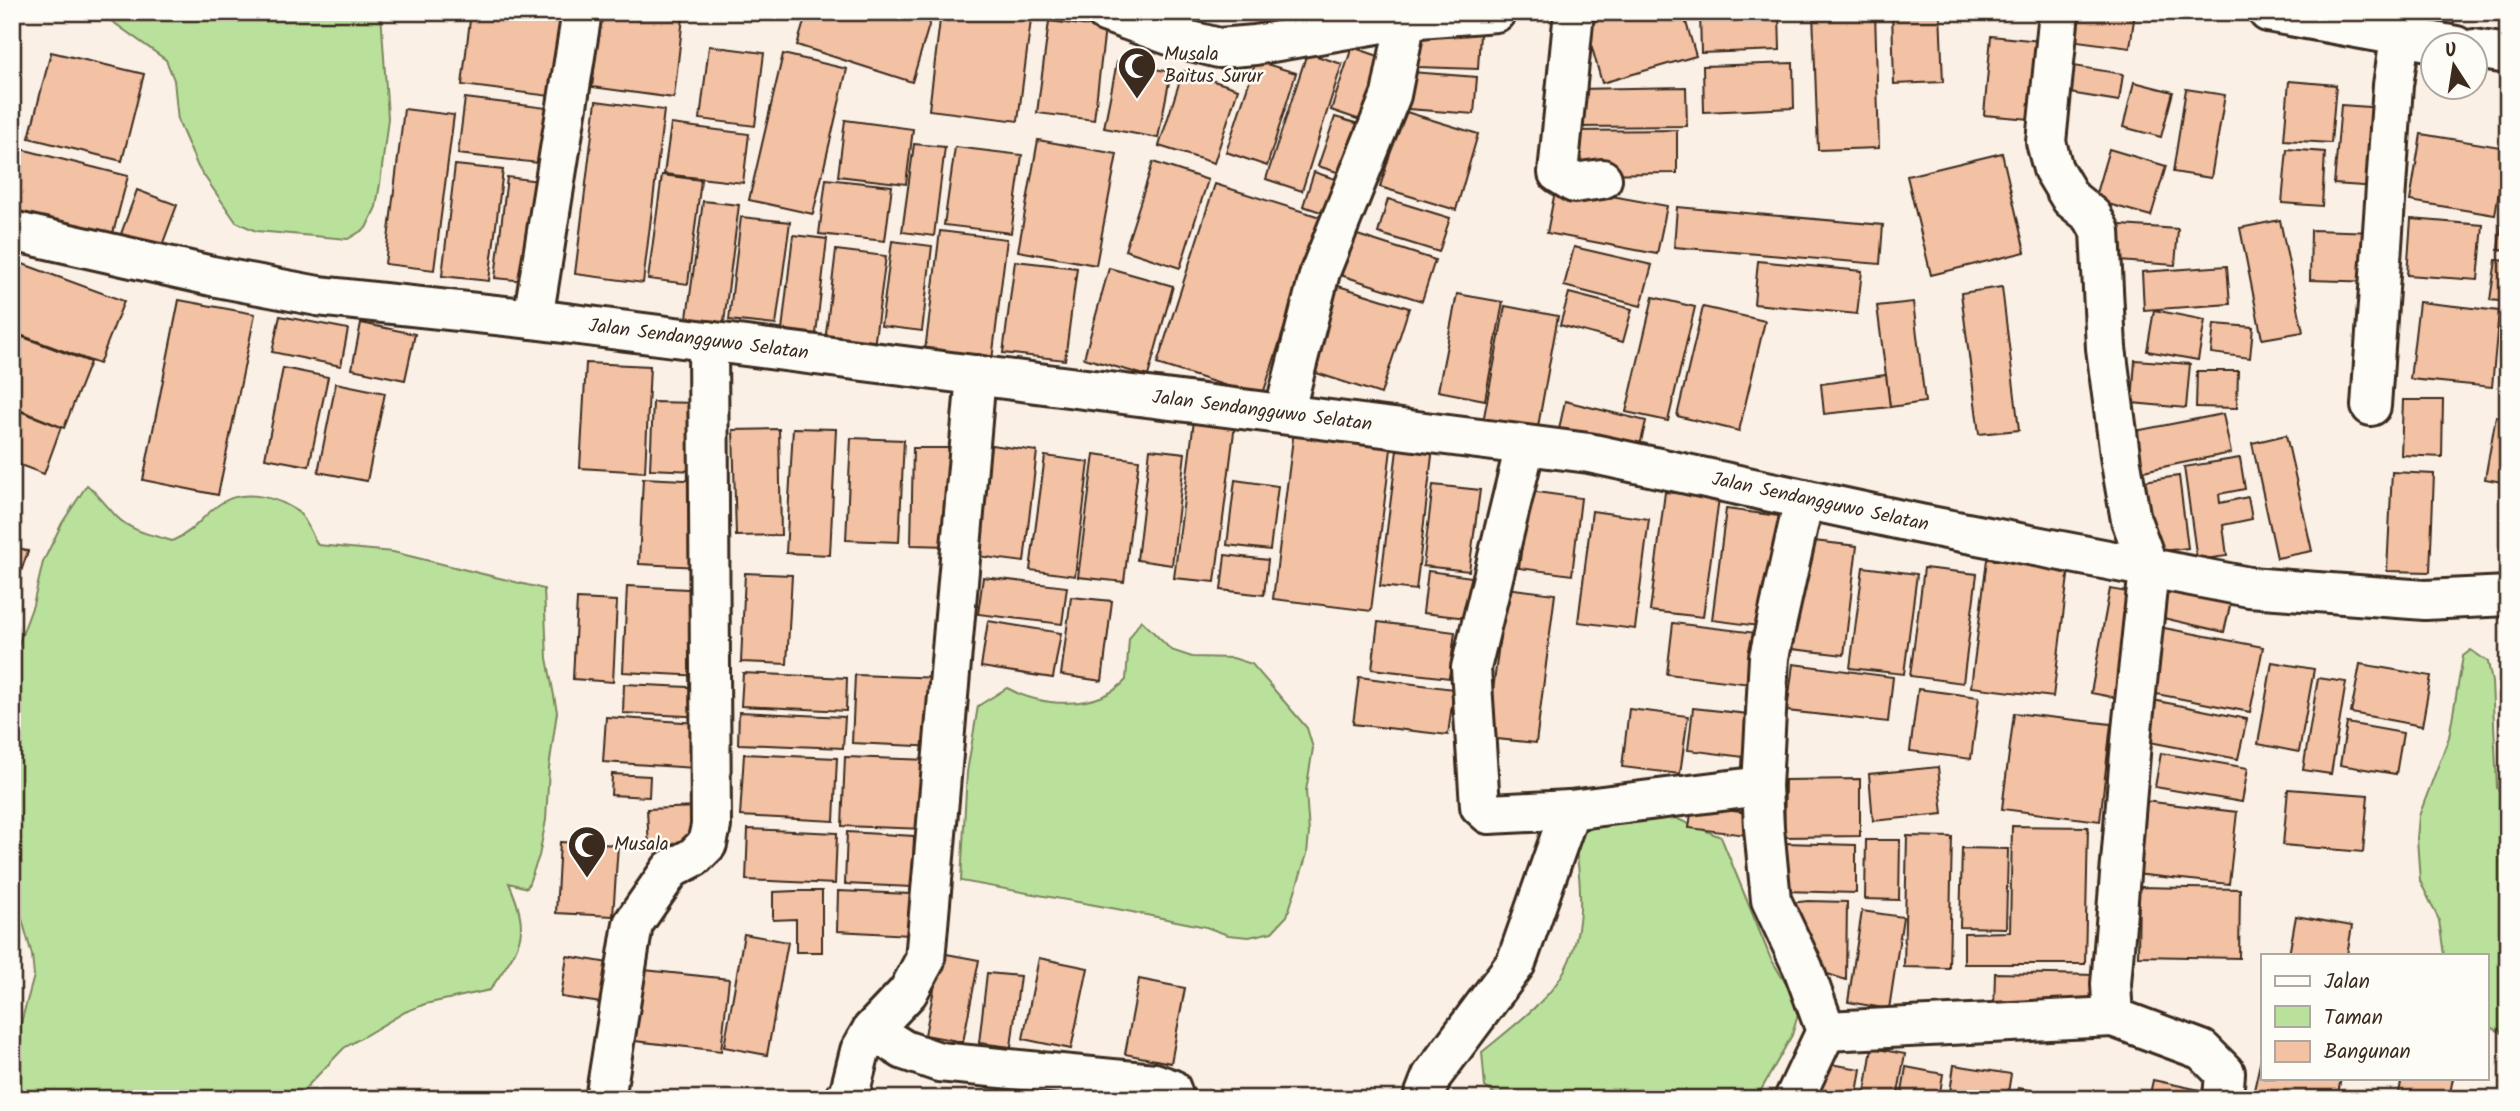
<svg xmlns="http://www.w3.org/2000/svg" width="2520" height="1111" font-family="Kalam,sans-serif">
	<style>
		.green { fill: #bae19c; stroke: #7a865d; stroke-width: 2 }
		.building { fill: #f3c1a3; stroke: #3b2a1e; stroke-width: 2 }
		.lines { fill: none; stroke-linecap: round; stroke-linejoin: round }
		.minor-casing { stroke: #3b2a1e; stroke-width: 44 }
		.minor { stroke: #fdfcf7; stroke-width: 38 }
		.labels { text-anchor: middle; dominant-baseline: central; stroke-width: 5; stroke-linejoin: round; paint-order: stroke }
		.poi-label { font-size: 19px; fill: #3b2a1e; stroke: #fdfcf7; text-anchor: start }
		.street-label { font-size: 19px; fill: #3b2a1e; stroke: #fdfcf7 }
	</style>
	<rect width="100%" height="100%" fill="#fbf0e6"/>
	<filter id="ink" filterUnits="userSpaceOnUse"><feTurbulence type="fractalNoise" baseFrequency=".0143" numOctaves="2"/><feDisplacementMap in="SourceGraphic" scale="14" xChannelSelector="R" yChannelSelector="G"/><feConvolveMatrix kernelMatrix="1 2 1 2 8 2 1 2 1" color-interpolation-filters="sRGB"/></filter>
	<g filter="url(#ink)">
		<g class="green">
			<polygon points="99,12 381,12 388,118 380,184 376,207 366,228 348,239 256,231 236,222 198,167 178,121 174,80 166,60"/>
			<path d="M87,485C99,495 106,506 117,517C132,532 153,535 172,541C198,530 201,515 223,502C244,489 280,497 299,513C307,520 312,536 318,545L393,552L544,589L547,658L557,712L549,768L546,820L539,856L527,888L509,883C532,936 520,945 490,990L425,1004L405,1012L344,1048L295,1099H12V1055L34,976L32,955L20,912L12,904V662L33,605L43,562L62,523Z"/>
			<path d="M1141,620L1171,650L1192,657L1233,658L1252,664L1307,728L1313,748L1306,791L1309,833L1307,854L1287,916L1272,932L1249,937L1228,935L1206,927L1117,909L961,881L967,772L978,706L1007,688C1042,707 1097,711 1126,680L1129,639Z"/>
			<polygon points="2471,650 2488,662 2492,682 2497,788 2508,805 2508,1036 2487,1025 2487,955 2444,955 2439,920 2420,881 2417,839 2419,816 2449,737 2463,656"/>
			<path d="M1629,799L1721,837L1770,957L1792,994L1798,1014L1792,1035L1756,1099H1502L1485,1087L1482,1052C1504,1034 1528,1016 1547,995C1589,950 1583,886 1573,831Z"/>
		</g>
		<g class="building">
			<polygon points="471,12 568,12 558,97 462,85"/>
			<polygon points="601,12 683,17 674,98 592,87"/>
			<polygon points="807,12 933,12 912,82 797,45"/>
			<polygon points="941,12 1032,12 1018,121 929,110"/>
			<polygon points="1622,12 1683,12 1696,56 1602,83 1585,23"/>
			<polygon points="1700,12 1779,12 1780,50 1701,53"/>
			<polygon points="1813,12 1875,12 1879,148 1818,150"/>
			<polygon points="1892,12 1940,12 1943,82 1894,84"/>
			<polygon points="2065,12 2135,12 2130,48 2062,39"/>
			<polygon points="2417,12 2455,12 2453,29 2416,25"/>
			<polygon points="1049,21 1105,28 1094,120 1037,113"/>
			<polygon points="1418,33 1480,34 1478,69 1417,67"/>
			<polygon points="1991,36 2050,42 2042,120 1984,115"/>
			<polygon points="709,46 764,53 755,126 700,119"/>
			<polygon points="1352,47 1393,61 1372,124 1331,110"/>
			<polygon points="51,52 144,74 122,161 29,138"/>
			<polygon points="1307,53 1342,64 1302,191 1266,179"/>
			<polygon points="783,54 847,69 813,214 749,200"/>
			<polygon points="1256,61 1296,73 1267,166 1226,152"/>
			<polygon points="1117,62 1171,72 1158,138 1104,128"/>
			<polygon points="1793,63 1794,108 1704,112 1703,66"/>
			<polygon points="2062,64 2123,74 2119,101 2057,91"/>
			<polygon points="1183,71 1238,89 1214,163 1159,146"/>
			<polygon points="1411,72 1477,77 1474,114 1408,109"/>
			<polygon points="2507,73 2508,73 2508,133 2502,132"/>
			<polygon points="2289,81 2336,85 2331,143 2284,140"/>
			<polygon points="2134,82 2173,92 2161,137 2123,127"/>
			<polygon points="1686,87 1687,126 1578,127 1577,89"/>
			<polygon points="2186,89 2225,95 2211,178 2173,172"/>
			<polygon points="465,98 555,109 548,164 458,154"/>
			<polygon points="596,101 664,110 643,283 575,274"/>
			<polygon points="2341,105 2384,108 2377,187 2334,184"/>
			<polygon points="404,109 454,115 434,270 385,264"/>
			<polygon points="1403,111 1478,134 1456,210 1380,187"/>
			<polygon points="1335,117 1369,127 1353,177 1318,166"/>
			<polygon points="845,120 913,129 906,184 838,176"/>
			<polygon points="671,124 749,134 743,183 664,174"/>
			<polygon points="1677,130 1677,173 1570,174 1570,131"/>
			<polygon points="2421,134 2506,148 2495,215 2410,201"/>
			<polygon points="1038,140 1117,154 1096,265 1018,251"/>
			<polygon points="914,144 945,147 934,236 902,232"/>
			<polygon points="955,147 1022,155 1011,233 944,225"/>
			<polygon points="17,148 128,176 112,237 12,212 12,165"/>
			<polygon points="2109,149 2166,166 2151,216 2094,200"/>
			<polygon points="2287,149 2325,152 2322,206 2282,203"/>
			<polygon points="2002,153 2025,252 1931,275 1907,176"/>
			<polygon points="1153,162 1208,180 1180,268 1125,250"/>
			<polygon points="455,165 503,170 489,281 442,276"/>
			<polygon points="1314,172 1341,181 1330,215 1303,206"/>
			<polygon points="662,175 701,180 688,284 648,279"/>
			<polygon points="2508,176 2508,250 2498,249"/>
			<polygon points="507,177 548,182 535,282 495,278"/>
			<polygon points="826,179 892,186 885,241 819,234"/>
			<polygon points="1215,184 1320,217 1262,397 1157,364"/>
			<polygon points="1556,186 1667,206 1657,254 1547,233"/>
			<polygon points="137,190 177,205 161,248 121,234"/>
			<polygon points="1388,199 1450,218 1439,252 1378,233"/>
			<polygon points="703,201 739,205 723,330 686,325"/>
			<polygon points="1677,207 1883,225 1880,264 1674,247"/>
			<polygon points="741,217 790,222 776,325 729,320"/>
			<polygon points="2411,219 2483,225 2478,280 2407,275"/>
			<polygon points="2280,220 2303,332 2262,339 2240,228"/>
			<polygon points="2106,224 2178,229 2175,265 2104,260"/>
			<polygon points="2311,230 2378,232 2377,282 2310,280"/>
			<polygon points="940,231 1007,239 992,360 925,351"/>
			<polygon points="1345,231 1435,260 1422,301 1331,272"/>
			<polygon points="793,235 827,239 815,343 781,339"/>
			<polygon points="892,241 932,246 922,331 881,326"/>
			<polygon points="1574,247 1652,265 1641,306 1564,286"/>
			<polygon points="836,250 886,256 874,347 825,342"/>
			<polygon points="12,260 124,301 99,364 12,332"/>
			<polygon points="2496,260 2508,261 2508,302 2490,300"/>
			<polygon points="1015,261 1077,268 1065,360 1003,353"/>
			<polygon points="1758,261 1862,271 1857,314 1754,304"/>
			<polygon points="2227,266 2230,304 2144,310 2142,272"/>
			<polygon points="1109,268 1173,286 1148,376 1084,358"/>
			<polygon points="1332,284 1409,308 1381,394 1304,369"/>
			<polygon points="2002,287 2019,430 1979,434 1961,293"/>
			<polygon points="1569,293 1632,309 1623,342 1560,325"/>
			<polygon points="1457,294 1503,302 1485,400 1438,391"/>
			<polygon points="1653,297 1695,307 1668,421 1626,412"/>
			<polygon points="179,300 255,314 218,495 143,480"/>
			<polygon points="1913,302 1925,402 1890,407 1877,306"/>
			<polygon points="2419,302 2499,311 2492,387 2410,379"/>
			<polygon points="1505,306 1558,316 1537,432 1483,422"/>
			<polygon points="1703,307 1765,321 1739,431 1677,416"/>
			<polygon points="2154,310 2205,320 2198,360 2147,351"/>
			<polygon points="280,316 348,329 341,366 272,352"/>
			<polygon points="361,323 415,334 405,380 352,369"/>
			<polygon points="2214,324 2253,327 2250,358 2211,353"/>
			<polygon points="12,333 90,362 64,428 12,407"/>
			<polygon points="2135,360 2190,364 2186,408 2132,403"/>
			<polygon points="586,363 650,366 645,472 580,468"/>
			<polygon points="283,368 328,377 309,466 265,458"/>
			<polygon points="2197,371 2238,371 2237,408 2196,407"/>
			<polygon points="1886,375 1890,407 1824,414 1821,384"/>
			<polygon points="336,383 385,393 367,481 318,472"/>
			<polygon points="2403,400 2443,400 2442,457 2401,455"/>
			<polygon points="1565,401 1646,421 1638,454 1558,434"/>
			<polygon points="653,402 698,403 695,471 650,469"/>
			<polygon points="12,408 61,427 44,474 12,462"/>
			<polygon points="2223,414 2231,453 2143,471 2135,431"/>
			<polygon points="2496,416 2508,418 2508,483 2485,479"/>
			<polygon points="1194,420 1235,424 1215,582 1174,578"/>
			<polygon points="793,428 836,429 830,555 786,553"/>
			<polygon points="779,429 781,535 736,536 733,430"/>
			<polygon points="1294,430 1392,441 1371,611 1273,599"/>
			<polygon points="2286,435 2312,551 2277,558 2252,443"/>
			<polygon points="851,438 904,440 899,542 846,540"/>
			<polygon points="1398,442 1433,447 1416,590 1380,586"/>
			<polygon points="991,445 1037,451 1024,562 977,556"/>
			<polygon points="913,448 951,448 950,546 911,545"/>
			<polygon points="1150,449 1185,453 1172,565 1137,560"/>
			<polygon points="1094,454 1139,460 1124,582 1078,577"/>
			<polygon points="1045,456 1089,462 1075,576 1030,570"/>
			<polygon points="2240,458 2245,489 2219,494 2220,503 2248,497 2252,519 2223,525 2227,556 2197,560 2184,467"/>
			<polygon points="2392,472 2434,474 2430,572 2387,571"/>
			<polygon points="2179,476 2188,548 2153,552 2143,481"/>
			<polygon points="643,478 705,481 700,567 639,564"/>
			<polygon points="1235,480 1278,486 1270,550 1227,545"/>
			<polygon points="1433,485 1480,490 1469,571 1423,566"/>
			<polygon points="1529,491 1581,498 1572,575 1519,568"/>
			<polygon points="1665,492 1719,498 1703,617 1650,611"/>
			<polygon points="1726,509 1779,516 1766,627 1712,620"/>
			<polygon points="1592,511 1649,519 1635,629 1578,622"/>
			<polygon points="1805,540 1857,546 1844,655 1792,649"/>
			<polygon points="12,545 28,551 18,580 12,577"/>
			<polygon points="1225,555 1268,560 1264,595 1221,590"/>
			<polygon points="1987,559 2069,568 2053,697 1971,687"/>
			<polygon points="1863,567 1917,574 1904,674 1850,668"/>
			<polygon points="1924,568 1977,574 1963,683 1910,676"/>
			<polygon points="1428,571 1472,577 1467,618 1423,613"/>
			<polygon points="745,573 792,575 787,664 741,662"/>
			<polygon points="983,577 1067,587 1062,624 978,614"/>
			<polygon points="2167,582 2232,597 2224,632 2159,617"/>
			<polygon points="627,586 708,590 703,676 623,672"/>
			<polygon points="1506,588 1555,594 1536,743 1487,738"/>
			<polygon points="2110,589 2146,595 2128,700 2091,693"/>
			<polygon points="1071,597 1112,601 1102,681 1061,675"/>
			<polygon points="577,599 617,601 613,682 573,679"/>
			<polygon points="988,621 1061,633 1053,678 981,667"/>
			<polygon points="1378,622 1455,632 1449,678 1372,669"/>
			<polygon points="1673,623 1757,633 1750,684 1667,674"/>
			<polygon points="2159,627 2263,647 2250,712 2146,692"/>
			<polygon points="2272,662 2314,669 2299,752 2258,744"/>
			<polygon points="1793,664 1893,677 1888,722 1787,711"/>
			<polygon points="2360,664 2431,676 2422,726 2351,713"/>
			<polygon points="743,673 847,678 846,711 741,706"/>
			<polygon points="855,675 943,678 939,747 852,743"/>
			<polygon points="1359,677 1454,689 1448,735 1353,724"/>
			<polygon points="2318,678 2346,682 2331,774 2303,770"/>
			<polygon points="624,684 709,688 707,717 623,713"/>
			<polygon points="1918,689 1979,697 1971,759 1910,751"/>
			<polygon points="2148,699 2247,719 2238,759 2139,740"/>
			<polygon points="1693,708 1757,715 1751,758 1688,750"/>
			<polygon points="1629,709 1688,716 1680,774 1622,767"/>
			<polygon points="739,712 845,717 843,748 738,744"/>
			<polygon points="2014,713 2111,724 2100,821 2002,809"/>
			<polygon points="606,717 698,723 695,768 603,762"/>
			<polygon points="2347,723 2403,733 2396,774 2340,765"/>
			<polygon points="2161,753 2248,768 2242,802 2155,787"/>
			<polygon points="744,754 837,758 834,821 740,816"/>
			<polygon points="845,757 930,760 926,829 842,826"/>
			<polygon points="1938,767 1943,814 1873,821 1869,774"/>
			<polygon points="612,774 650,776 649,797 611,795"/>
			<polygon points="1860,779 1860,836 1784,837 1785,780"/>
			<polygon points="2288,789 2368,795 2363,852 2283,845"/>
			<polygon points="2144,801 2237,812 2229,884 2135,874"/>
			<polygon points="1692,806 1749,813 1746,835 1689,828"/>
			<polygon points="698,807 700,846 649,849 647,809"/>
			<polygon points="2012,826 2088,827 2085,964 1964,964 1964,933 2010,932"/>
			<polygon points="748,829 837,833 835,884 746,880"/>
			<polygon points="847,832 914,836 912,887 845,884"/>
			<polygon points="1907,836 1952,837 1949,968 1904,967"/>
			<polygon points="1866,840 1900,840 1899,900 1865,899"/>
			<polygon points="560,842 618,845 613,916 556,913"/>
			<polygon points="1784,843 1856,845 1856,893 1783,891"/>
			<polygon points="1962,848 2008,849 2006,928 1960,927"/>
			<polygon points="2139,887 2240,889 2239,958 2138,956"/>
			<polygon points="796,891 822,891 822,952 796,952 796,919 773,920 773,892"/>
			<polygon points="838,891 911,894 910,935 837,931"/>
			<polygon points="1808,901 1847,902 1846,980 1812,969 1789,903"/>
			<polygon points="1862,911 1903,917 1889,1009 1848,1002"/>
			<polygon points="2296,916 2352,926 2347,955 2289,955"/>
			<polygon points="744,934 788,942 767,1055 724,1047"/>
			<polygon points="941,953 979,960 963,1042 925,1035"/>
			<polygon points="567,956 615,964 608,1004 561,997"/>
			<polygon points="1039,958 1088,968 1071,1049 1023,1039"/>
			<polygon points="644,970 729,979 721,1051 635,1041"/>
			<polygon points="987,973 1020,976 1011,1047 979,1043"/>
			<polygon points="1995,973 2098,975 2098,1010 1994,1008"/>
			<polygon points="1139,979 1185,988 1171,1063 1125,1054"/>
			<polygon points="1872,1048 1905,1054 1897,1099 1864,1099"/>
			<polygon points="2261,1059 2263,1078 2341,1078 2337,1099 2252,1099"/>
			<polygon points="1817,1062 1861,1069 1856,1099 1811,1099"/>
			<polygon points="1954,1065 2011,1074 2007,1099 1949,1099"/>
			<polygon points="1906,1067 1943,1074 1939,1099 1901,1099"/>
			<polygon points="2402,1078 2453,1078 2449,1099 2398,1097"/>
			<polygon points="2153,1080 2214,1093 2212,1099 2149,1099"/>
			<polygon points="2018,1088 2073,1097 2073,1099 2016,1099"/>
			<polygon points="2508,1091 2508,1099 2486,1099"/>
			<polygon points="2080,1092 2124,1099 2079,1099"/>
		</g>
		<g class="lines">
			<g class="minor-casing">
				<g id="minor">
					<polyline points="1105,12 1175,37 1219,48 1255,45 1406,19 1496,12"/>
					<polyline points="1574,12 1558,173 1574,183 1602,179"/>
					<polyline points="2059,12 2046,142 2053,169 2071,199 2092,216 2100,231 2106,348 2121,463 2131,520 2149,569 2132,730 2111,984 2113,1017 2202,1050 2225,1073 2223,1099"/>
					<polyline points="2268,12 2456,46"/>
					<polyline points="2474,49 2508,54"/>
					<path id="s1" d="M12,231L212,276L318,296L533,319L1589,453L1920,524L2249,587L2425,600L2508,596"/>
					<polyline points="533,319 582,12"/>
					<polyline points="976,375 925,960 908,992 872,1030 904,1050 939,1062 1154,1083 1171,1089 1174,1099"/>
					<polyline points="2371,406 2393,85 2404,12"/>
					<polyline points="1284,414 1320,272 1391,95 1406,19"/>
					<polyline points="1525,446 1471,668 1480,806 1489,814 1570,810"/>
					<polyline points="1826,1031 2113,1017"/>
					<polyline points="605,1099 633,924 671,869 694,857 707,844 711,826 708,341"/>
					<polyline points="844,1099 849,1095 860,1051 872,1030"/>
					<polyline points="1423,1099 1432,1076 1516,963 1570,810 1762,786"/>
					<polyline points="1794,1099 1826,1031 1803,968 1771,900 1764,828 1762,786 1769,657 1804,499"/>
				</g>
			</g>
			<use href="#minor" class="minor"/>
		</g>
	</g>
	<defs>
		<g id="mosque-pin" transform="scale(2.0125)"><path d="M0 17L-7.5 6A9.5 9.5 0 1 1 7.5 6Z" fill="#3b2a1e" stroke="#fdfcf7"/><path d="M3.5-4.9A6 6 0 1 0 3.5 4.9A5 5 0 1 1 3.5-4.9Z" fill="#fff"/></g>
	</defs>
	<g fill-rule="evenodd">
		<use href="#mosque-pin" x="1137" y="66"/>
		<use href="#mosque-pin" x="587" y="845"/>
	</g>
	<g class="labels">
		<g class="poi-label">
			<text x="1164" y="55">Musala<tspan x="1164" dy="22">Baitus Surur</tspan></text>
			<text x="614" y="845">Musala</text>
		</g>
		<g class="street-label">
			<text stroke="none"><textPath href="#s1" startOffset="696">Jalan Sendangguwo Selatan</textPath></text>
			<text stroke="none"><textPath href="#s1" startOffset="1264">Jalan Sendangguwo Selatan</textPath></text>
			<text stroke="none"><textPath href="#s1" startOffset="1830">Jalan Sendangguwo Selatan</textPath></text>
		</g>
	</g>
	<rect width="2520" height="1111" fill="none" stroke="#fdfcf7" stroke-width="42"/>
	<rect x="21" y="21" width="2478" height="1069" fill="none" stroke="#3b2a1e" stroke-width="2.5" filter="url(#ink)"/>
	<rect x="2261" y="954" width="228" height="126" fill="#fdfcf7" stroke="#afa8a0" stroke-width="2"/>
	<rect x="2275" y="976" width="35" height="10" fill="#fdfcf7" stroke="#afa8a0" stroke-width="2"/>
	<text x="2324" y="988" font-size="21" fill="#3b2a1e">Jalan</text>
	<rect x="2275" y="1006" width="35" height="21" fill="#bae19c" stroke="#afa8a0" stroke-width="2"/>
	<text x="2324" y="1024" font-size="21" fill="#3b2a1e">Taman</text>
	<rect x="2275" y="1041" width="35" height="21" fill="#f3c1a3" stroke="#afa8a0" stroke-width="2"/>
	<text x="2324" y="1058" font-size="21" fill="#3b2a1e">Bangunan</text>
	<g transform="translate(2454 66) rotate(348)"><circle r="33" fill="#fdfcf7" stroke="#afa8a0" stroke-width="2"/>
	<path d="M0-5L12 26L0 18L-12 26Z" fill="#3b2a1e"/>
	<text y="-10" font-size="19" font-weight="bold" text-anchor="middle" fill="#3b2a1e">U</text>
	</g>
</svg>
